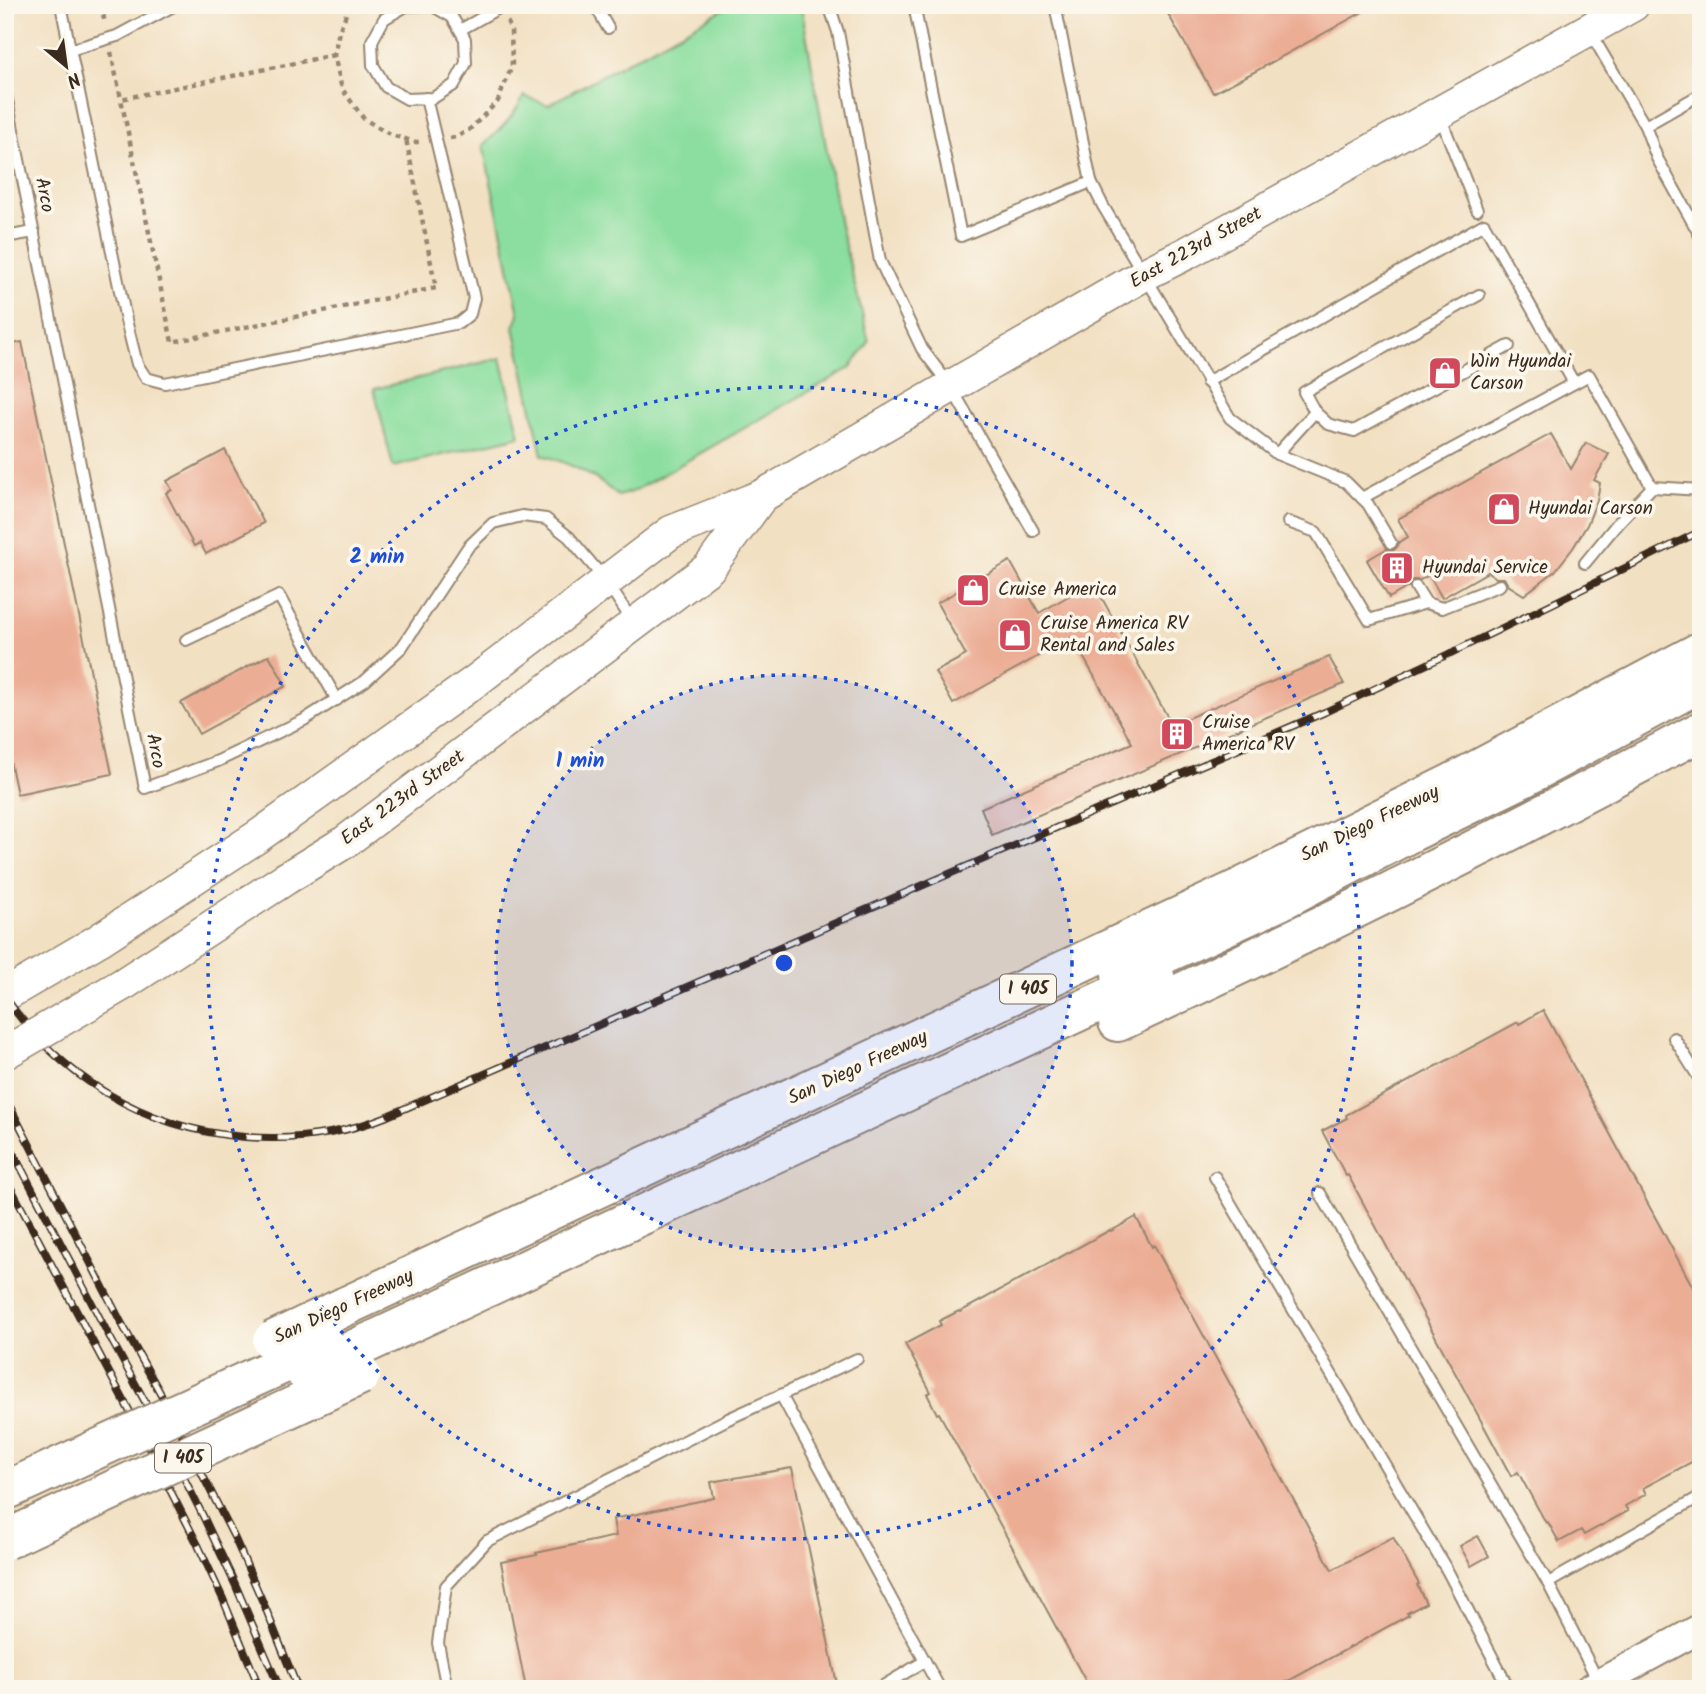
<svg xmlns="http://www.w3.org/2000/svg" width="1706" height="1694" font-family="Kalam,sans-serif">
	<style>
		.green { fill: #8bde9f; stroke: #63845e; stroke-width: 2 }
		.building { fill: #ecad95 }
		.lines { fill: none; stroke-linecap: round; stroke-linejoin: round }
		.service-casing { stroke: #968570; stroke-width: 14 }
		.tertiary-casing { stroke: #968570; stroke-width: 32 }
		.secondary-casing { stroke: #968570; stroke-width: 35 }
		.motorway-casing { stroke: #968570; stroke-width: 42 }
		.path { stroke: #968570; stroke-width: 4.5; stroke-dasharray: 5 5; stroke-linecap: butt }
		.service { stroke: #fff; stroke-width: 10 }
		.tertiary { stroke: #fff; stroke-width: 28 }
		.secondary { stroke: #fff; stroke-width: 32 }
		.motorway { stroke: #fff; stroke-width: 38 }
		.rail-casing { stroke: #3b2a1e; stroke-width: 8 }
		.rail { stroke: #fbf7ec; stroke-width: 5; stroke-dasharray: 16; stroke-linecap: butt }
		.secondary-bridge-casing { stroke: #968570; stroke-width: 35; stroke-linecap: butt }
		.motorway-bridge-casing { stroke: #968570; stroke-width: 42; stroke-linecap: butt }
		.secondary-bridge { stroke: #fff; stroke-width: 32 }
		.motorway-bridge { stroke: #fff; stroke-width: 38 }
		.ring { fill: none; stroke: #1d4ed8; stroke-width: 3.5; stroke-dasharray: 3.5 7 }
		.labels { text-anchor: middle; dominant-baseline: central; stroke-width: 7; stroke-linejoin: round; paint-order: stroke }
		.shield { fill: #fbf7ec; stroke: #75685c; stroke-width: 2 }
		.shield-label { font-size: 18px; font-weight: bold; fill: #3b2a1e }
		.street-label { font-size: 19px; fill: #3b2a1e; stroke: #fbf7ec }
		.poi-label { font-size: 19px; fill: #3b2a1e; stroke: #fbf7ec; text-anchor: start }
		.centre { fill: #1d4ed8; stroke: #fbf7ec; stroke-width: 3.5 }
		.ring-label { font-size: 21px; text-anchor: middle; font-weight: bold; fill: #1d4ed8; stroke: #fbf7ec; stroke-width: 7; stroke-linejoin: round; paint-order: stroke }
	</style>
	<rect width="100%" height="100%" fill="#fbf7ec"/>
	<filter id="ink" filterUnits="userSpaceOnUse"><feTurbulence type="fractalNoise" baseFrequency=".0143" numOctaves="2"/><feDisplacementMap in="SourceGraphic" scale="14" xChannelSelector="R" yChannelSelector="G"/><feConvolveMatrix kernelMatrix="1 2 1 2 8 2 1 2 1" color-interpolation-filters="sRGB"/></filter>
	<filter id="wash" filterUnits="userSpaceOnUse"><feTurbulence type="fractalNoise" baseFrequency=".00686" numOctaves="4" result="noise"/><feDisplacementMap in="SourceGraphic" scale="28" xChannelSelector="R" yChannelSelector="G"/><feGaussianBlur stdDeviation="1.57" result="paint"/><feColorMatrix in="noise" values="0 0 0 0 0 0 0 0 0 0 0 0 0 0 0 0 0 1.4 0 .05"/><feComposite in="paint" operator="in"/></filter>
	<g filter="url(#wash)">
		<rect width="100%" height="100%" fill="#f2e0c2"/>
		<g class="green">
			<path d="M731,5H801L840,225L869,342L850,368L634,491L618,496C595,475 571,464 542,455L514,327L519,314L483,145C501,130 514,116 524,96L548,105Z"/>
			<polygon points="501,358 520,436 393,467 374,389"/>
		</g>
		<g id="blocks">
			<g class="building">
				<polygon points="1163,5 1375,5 1254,72 1213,93"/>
				<polygon points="22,342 112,774 17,794 5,737 5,346"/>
				<polygon points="1551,434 1571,469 1586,443 1609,454 1594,480 1600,483 1597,500 1587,525 1573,548 1555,571 1524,595 1508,585 1504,578 1496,578 1488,572 1442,598 1429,575 1420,580 1412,580 1408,587 1389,598 1367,560 1386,549 1394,550 1397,547 1399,542 1408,537 1398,519"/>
				<polygon points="225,450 264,523 206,554 200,543 194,546 166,493 172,490 167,481"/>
				<polygon points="1010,561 1039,613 1093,582 1172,725 1329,657 1344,684 992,835 981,808 1132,743 1072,637 953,704 935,672 966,655 937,603"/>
				<polygon points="269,655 286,686 199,734 181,703"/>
				<polygon points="1543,1010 1701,1302 1701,1457 1643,1488 1646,1494 1625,1506 1628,1511 1584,1535 1581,1530 1559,1542 1548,1522 1546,1523 1518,1472 1511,1476 1348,1175 1346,1176 1322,1131 1347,1118 1346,1115 1518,1022 1519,1024"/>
				<polygon points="1136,1217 1152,1247 1154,1245 1332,1570 1393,1537 1419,1584 1417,1585 1426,1603 1407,1613 1409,1615 1274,1689 1090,1689 939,1413 937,1414 927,1394 931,1392 905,1344 941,1325 939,1321 959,1311 960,1312 1110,1230 1111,1231"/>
				<polygon points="792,1468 838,1689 526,1689 501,1562 537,1555 536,1553 616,1536 613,1519 714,1498 711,1482"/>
				<polygon points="1478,1536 1489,1556 1471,1566 1460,1546"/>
			</g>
		</g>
	</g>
	<g filter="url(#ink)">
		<use href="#blocks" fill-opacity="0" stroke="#968570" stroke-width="2"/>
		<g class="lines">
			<g class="service-casing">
				<g id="service">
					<polyline points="61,5 126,320 137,364 146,378 165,383 459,323 470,314 474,298 426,98"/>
					<polyline points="429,5 406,6 384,19 372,41 373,65 386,87 407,99 433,98 454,85 466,63 465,39 460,30 452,17 431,5"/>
					<polyline points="595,5 608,28"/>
					<polyline points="829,5 838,32 880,261 922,349 951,387 1033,531"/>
					<polyline points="914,5 961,236 1091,182 1055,5"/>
					<polyline points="460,30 504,5"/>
					<polyline points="1590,32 1645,126 1657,158 1701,237"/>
					<polyline points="70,50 117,36 175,5"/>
					<polyline points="5,90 145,788 218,761 304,720 365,681 402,647 468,547 493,523 522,516 546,519 569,537 606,581 633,622"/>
					<polyline points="1440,116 1477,210"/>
					<polyline points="1645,126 1701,94"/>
					<polyline points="1091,182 1103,206 1230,418 1277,454 1346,482 1368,504 1391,543"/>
					<polyline points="5,237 34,232"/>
					<polyline points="1207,382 1484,224 1574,383"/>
					<polyline points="1315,412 1304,392 1479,295"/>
					<polyline points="1277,454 1315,412 1328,424 1354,431 1509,346"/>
					<polyline points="1652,487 1701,490"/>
					<polyline points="1362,498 1589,375 1652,487 1617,524 1585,563"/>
					<polyline points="1288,522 1316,532 1369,620 1426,603"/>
					<polyline points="1416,587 1426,603 1442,608 1500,585"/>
					<polyline points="186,640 279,596 337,700"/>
					<polyline points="1674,1038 1701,1081"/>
					<polyline points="1215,1177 1448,1572 1509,1689"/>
					<polyline points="1320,1193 1548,1583"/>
					<polyline points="781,1395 857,1359"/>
					<polyline points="1598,1681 1548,1583 1701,1496"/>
					<polyline points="447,1689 438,1643 446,1586 487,1541 728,1419 781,1395 940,1689"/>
					<polyline points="878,1689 925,1661"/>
				</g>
			</g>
			<g class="tertiary-casing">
				<polyline id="tertiary" points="1589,1689 1701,1628"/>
			</g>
			<g class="secondary-casing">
				<g id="secondary">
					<polyline points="125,983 285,879 345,842 709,568 762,496"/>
					<polyline points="5,995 99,940 257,837 477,680 671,532 762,496 1145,274 1187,253 1633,5"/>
				</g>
			</g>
			<g class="motorway-casing">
				<g id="motorway">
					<polyline points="1121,974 1280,901 1414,831 1521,779 1701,682"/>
					<path d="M1118,1022C1315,931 1509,834 1701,731"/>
					<polyline points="346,1306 1238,889 1452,783 1701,651"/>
					<polyline points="357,1348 1155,976"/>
				</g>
			</g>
			<g class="path">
				<polyline points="101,5 105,23"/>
				<polyline points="350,5 339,31 334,55 342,89 364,119 391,135 416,142 420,142"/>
				<polyline points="111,52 121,99"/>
				<polyline points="334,55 121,99 172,342 436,288 406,139"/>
				<polyline points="450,138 457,137 470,129 498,101 512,66 511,29 507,21"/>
			</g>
			<use href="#service" class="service"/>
			<use href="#tertiary" class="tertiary"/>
			<use href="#secondary" class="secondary"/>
			<use href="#motorway" class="motorway"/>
			<g class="rail-casing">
				<g id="rail">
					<path d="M5,997C68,1088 165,1139 275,1138C313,1138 350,1131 385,1117L1325,712L1453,652L1701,531"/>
					<polyline points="5,1097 122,1324 168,1407 235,1539 265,1607 298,1689"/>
					<polyline points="5,1137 106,1330 156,1422 203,1516 235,1584 280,1689"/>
					<polyline points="5,1177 138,1427 198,1545 223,1599 260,1689"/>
				</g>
			</g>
			<use href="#rail" class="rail"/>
			<g class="secondary-bridge-casing">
				<polyline id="secondary-bridge" points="5,1053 125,983"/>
			</g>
			<g class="motorway-bridge-casing">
				<g id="motorway-bridge">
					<polyline points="272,1341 346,1306"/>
					<polyline points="305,1372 357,1348"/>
					<polyline points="5,1491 325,1345"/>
					<polyline points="5,1540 361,1375"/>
				</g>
			</g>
			<use href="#secondary-bridge" class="secondary-bridge"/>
			<use href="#motorway-bridge" class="motorway-bridge"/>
		</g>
	</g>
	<circle cx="784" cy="963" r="288" fill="#1d4ed8" fill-opacity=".12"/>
	<g class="ring">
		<circle cx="784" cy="963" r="288"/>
		<circle cx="784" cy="963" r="576"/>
	</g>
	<defs>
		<g id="shop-square" transform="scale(1.75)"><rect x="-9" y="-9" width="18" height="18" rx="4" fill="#d1495b" stroke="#fbf7ec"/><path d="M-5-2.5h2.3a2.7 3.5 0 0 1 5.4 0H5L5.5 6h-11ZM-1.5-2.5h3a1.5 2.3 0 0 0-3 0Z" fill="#fff"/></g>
		<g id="building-square" transform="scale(1.75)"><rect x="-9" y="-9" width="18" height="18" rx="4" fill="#d1495b" stroke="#fbf7ec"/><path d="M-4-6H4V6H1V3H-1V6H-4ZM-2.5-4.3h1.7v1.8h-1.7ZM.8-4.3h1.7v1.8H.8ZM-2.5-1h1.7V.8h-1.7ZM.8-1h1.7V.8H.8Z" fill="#fff"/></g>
	</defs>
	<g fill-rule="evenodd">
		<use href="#shop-square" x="1445" y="373"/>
		<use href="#shop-square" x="1504" y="509"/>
		<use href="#building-square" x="1397" y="568"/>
		<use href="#shop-square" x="973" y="590"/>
		<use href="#shop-square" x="1015" y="635"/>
		<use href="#building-square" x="1177" y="734"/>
	</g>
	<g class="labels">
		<g class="shield">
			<rect x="1000" y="974.5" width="56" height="29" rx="5"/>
			<rect x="155" y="1443.5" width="56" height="29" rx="5"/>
		</g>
		<g class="shield-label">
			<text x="1028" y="989">I 405</text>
			<text x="183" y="1458">I 405</text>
		</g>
		<g class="street-label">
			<text transform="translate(44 195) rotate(79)">Arco</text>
			<text transform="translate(1196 248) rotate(-29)">East 223rd Street</text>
			<text transform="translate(155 751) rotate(79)">Arco</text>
			<text transform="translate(403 798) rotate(-36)">East 223rd Street</text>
			<text transform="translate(1370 824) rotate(-26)">San Diego Freeway</text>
			<text transform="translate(858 1068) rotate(-25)">San Diego Freeway</text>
			<text transform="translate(344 1307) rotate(-25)">San Diego Freeway</text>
		</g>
		<g class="poi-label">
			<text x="1470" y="362">Win Hyundai<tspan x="1470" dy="22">Carson</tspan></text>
			<text x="1528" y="509">Hyundai Carson</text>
			<text x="1422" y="568">Hyundai Service</text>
			<text x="998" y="590">Cruise America</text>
			<text x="1040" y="624">Cruise America RV<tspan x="1040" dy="22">Rental and Sales</tspan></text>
			<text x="1202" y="723">Cruise<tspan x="1202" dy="22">America RV</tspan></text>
		</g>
	</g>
	<circle cx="784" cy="963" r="10" class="centre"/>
	<g class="ring-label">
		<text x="377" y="563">2 min</text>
		<text x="580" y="767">1 min</text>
	</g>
	<rect width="1706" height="1694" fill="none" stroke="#fbf7ec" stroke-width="28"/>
	<g transform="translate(66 66) rotate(151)" stroke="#fbf7ec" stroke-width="5" paint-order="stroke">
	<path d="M0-5L12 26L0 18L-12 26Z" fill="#3b2a1e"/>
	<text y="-10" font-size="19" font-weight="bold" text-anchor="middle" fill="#3b2a1e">N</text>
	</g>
</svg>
